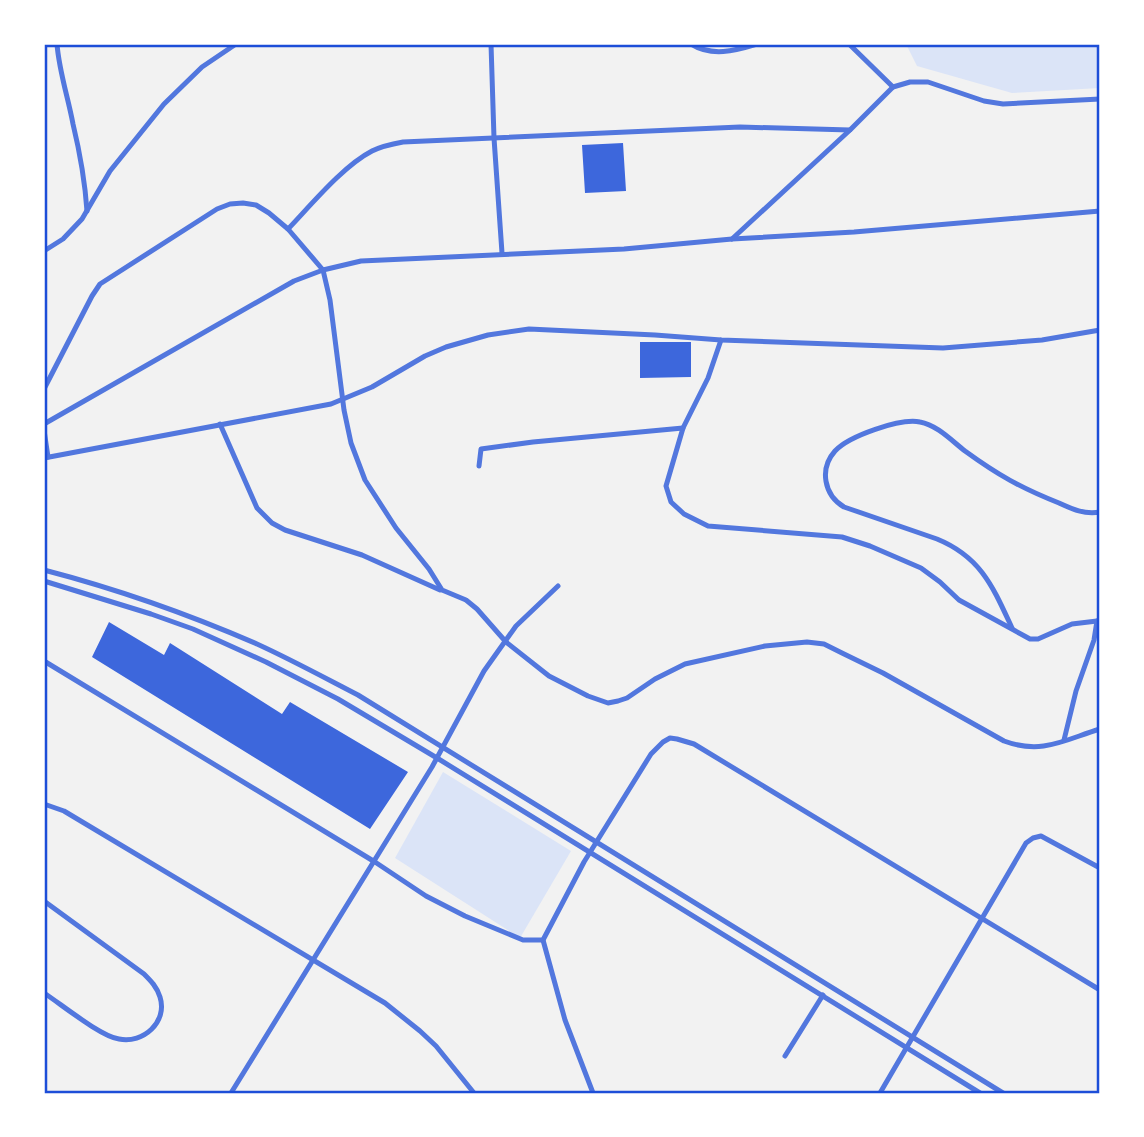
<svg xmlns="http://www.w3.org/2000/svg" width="1144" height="1137" font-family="'Libre Baskerville',serif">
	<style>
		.green { fill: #dbe4f7 }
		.building { fill: #3d67dc }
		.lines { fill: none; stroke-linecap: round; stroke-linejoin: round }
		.minor { stroke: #5277de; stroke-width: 5 }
		.neatline { fill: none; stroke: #1d4ed8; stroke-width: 2.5 }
	</style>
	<rect width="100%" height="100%" fill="#f2f2f2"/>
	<g class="green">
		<polygon points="906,44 1100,44 1100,88 1012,93 917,66"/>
		<polygon points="443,772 571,851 520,938 395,858"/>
	</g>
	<g class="building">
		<polygon points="623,143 626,191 585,193 582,145"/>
		<polygon points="640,342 691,342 691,377 640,378"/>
		<polygon points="109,622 164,655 170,643 282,714 290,702 408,772 370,829 92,657"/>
	</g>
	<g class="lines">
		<g class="minor">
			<path d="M57,44C59,71 68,97 73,124C80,153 85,182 87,211"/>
			<polyline points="491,44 494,138 502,253"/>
			<path d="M691,44C712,57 734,51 757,44"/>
			<polyline points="849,44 893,87"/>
			<path d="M288,229C311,205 343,166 372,151C382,146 392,144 403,142L740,127L850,130"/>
			<polyline points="732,239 850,130 893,87 910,82 928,82 984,101 1003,104 1100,99"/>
			<polyline points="44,251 63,239 82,219 110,171 164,104 202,67 236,44"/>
			<polyline points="721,340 708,378 683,428 666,486 671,502 684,514 708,526 842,537 870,546 921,568 940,582 959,600 1030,639 1038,639 1072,624 1097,621"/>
			<path d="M44,389L92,296L100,284L217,209L230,204L243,203L256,205L269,213L288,229L323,270L330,300L344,410L351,443L365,480L396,528L429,569L442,590L466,600L477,609L506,642L549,676L588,696L608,703L618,701L627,698L655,679L685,664L765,646L807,642L824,644L842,653L883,673L1004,741C1042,755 1064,740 1100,729"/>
			<polyline points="44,424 294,281 323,270 361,261 624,249 732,239 854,232 1100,211"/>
			<polyline points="220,424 257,508 272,523 285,530 362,555 440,590"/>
			<polyline points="44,430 48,457"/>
			<polyline points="44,458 331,404 372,387 425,356 446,347 488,335 529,329 655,335 721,340 943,348 1042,340 1100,330"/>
			<polyline points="479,466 481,449 533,442 683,428"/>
			<path d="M44,570C117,589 188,614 257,644C292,660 325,678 358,695L1003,1093"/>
			<polyline points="44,581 151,614 193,629 266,662 338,699 437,758 980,1093"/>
			<path d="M1012,628C993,587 981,557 937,539L844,507C824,495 819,469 835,451C849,436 900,418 920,422C937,425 952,441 965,451C998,475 1021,488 1059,503C1072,509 1085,515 1100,512"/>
			<polyline points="44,661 375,862 426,896 465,916 523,940 543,940 584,862 651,754 663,742 670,738 677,739 694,744 1100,990"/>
			<polyline points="1064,740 1076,691 1094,640 1097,621"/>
			<polyline points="44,804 64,811 385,1003 420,1031 436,1046 474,1093"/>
			<path d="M44,901L144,974C151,981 157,987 160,997C168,1022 143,1044 119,1039C100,1036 61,1004 44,993"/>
			<polyline points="543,940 565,1020 593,1093"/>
			<polyline points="785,1056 823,995"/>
			<polyline points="231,1093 432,767 484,671 516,626 558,586"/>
			<polyline points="880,1093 1026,843 1033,838 1041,836 1100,868"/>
		</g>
	</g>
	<rect width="1144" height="1137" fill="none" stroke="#ffffff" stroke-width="91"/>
	<rect x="46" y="46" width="1052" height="1046" class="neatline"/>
</svg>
